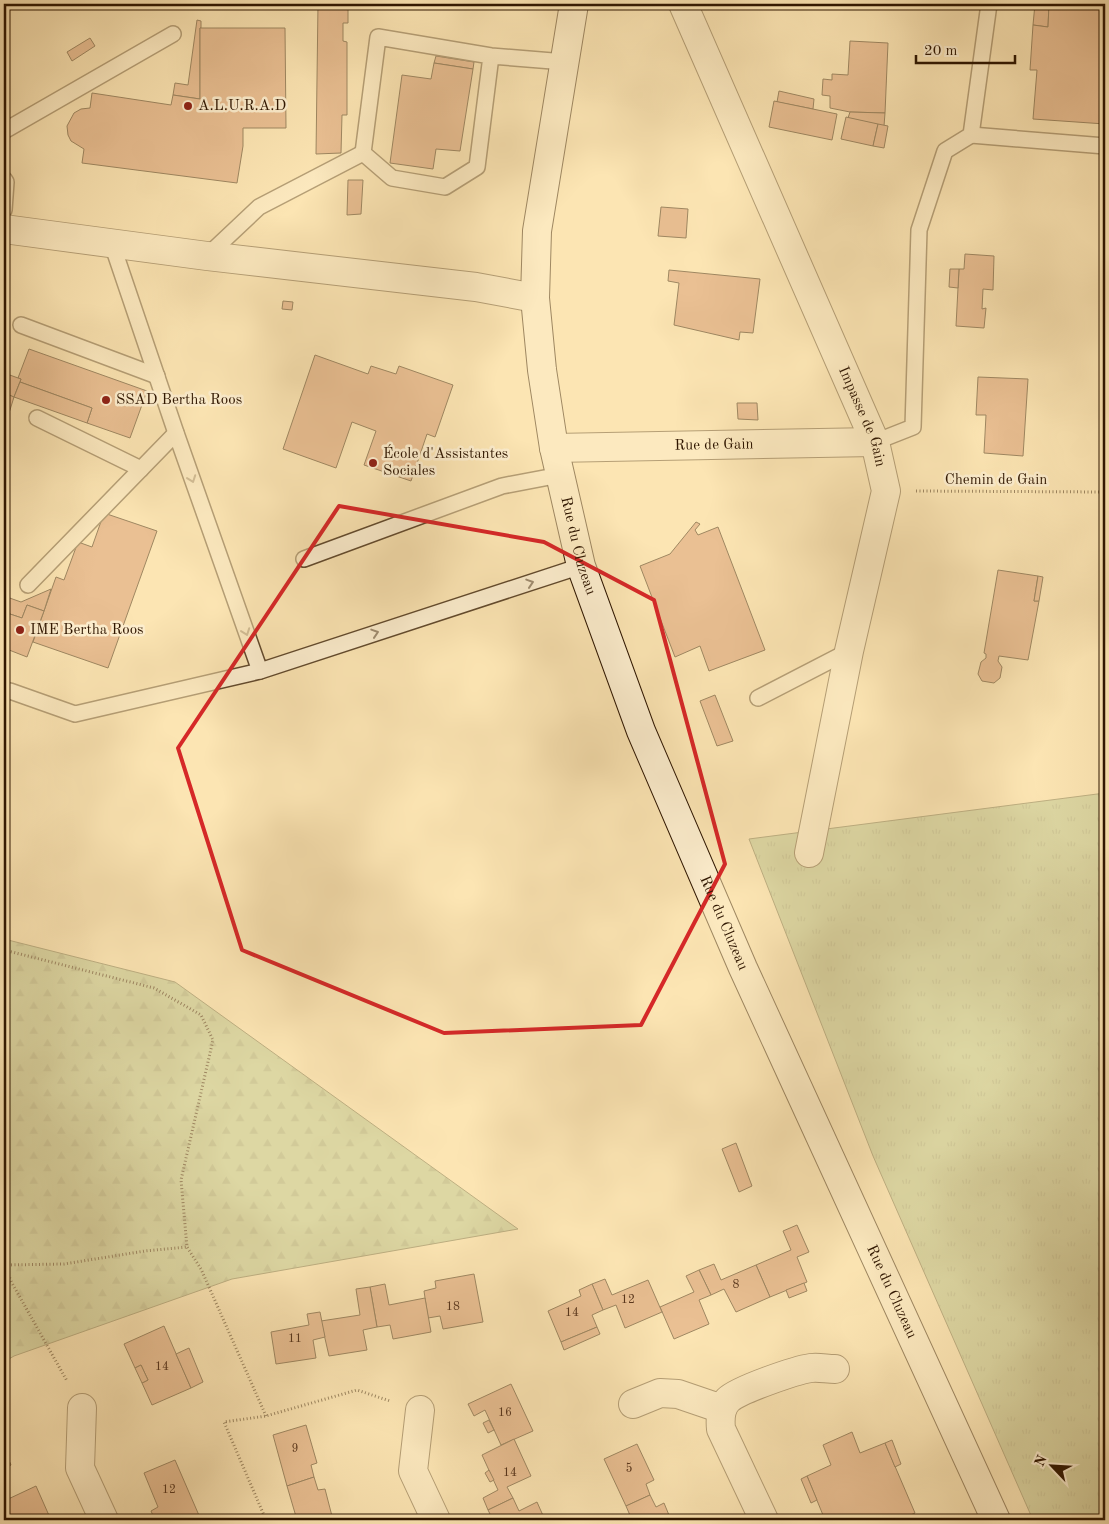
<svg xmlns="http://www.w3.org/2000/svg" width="1109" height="1524" font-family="'Old Standard TT',serif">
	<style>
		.grass { fill: url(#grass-tufts); stroke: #746e48 }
		.forest { fill: url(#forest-firs); stroke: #746e48 }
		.building { fill: #d5936e; stroke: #2f1600 }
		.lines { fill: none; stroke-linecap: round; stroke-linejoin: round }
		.service-casing { stroke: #624a2d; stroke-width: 18 }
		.minor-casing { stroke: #624a2d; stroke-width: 30 }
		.tertiary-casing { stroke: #624a2d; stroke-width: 30 }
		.secondary-casing { stroke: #2f1600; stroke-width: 30 }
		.path { stroke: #2f1600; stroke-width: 3; stroke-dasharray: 1 2.5; stroke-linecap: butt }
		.service { stroke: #fdeece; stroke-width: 15 }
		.minor { stroke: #fdeece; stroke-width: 28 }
		.tertiary { stroke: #fdeece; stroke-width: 28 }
		.secondary { stroke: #fdeece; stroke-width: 28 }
		.oneway { stroke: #a08d71 }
		.marked { fill: none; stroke: #d62828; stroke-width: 4; stroke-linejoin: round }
		.poi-dot { fill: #8f2418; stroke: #fdeece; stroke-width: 2 }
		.labels { text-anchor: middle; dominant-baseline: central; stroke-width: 5; stroke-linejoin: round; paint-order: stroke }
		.number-label { font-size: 12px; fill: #58351c }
		.poi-label { font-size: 15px; fill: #2f1600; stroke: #fdeece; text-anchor: start }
		.street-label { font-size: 15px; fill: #2f1600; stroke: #fdeece }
	</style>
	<defs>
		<pattern id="grass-tufts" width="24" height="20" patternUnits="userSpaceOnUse" patternTransform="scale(1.25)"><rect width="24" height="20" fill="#b9c691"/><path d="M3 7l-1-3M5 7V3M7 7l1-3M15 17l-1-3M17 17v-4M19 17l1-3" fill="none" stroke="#9fa97b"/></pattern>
		<pattern id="forest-firs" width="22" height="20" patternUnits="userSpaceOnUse" patternTransform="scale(1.25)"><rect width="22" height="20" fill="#b9c691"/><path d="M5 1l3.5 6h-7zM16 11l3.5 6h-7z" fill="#9fa97b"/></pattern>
	</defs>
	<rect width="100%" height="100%" fill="#fce5b3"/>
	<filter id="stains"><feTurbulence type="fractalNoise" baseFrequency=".004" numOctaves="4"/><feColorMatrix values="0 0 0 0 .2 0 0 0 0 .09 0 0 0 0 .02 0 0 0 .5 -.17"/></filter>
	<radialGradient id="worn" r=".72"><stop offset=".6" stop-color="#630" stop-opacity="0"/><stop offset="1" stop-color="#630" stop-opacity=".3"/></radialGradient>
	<polygon class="grass" points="1105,793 1105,1520 1033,1520 873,1156 749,839"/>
	<polygon class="forest" points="4,939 175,982 518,1229 232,1279 14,1356 4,1362"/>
	<g class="building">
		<polygon points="318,4 327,4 348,9 348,23 343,23 343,41 347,42 347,115 342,115 341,153 316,154"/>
		<polygon points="1035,4 1049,4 1048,27 1033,25"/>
		<polygon points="1049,4 1105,4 1105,124 1033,119 1037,70 1030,70 1033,25 1048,27"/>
		<polygon points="197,20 201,21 201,28 200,28 200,99 173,95 175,83 188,85"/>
		<polygon points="200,28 285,28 286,128 243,128 243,146 237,183 82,163 84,149 71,141 68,135 67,126 74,113 81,109 90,108 92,93 171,105 173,95 200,99"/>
		<polygon points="90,38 95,46 72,61 67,52"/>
		<polygon points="850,41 888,43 885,113 850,112 830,108 830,96 822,95 823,79 832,80 832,74 848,75"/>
		<polygon points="436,56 474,62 473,69 434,63"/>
		<polygon points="434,63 473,69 460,151 436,149 433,169 390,163 402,75 431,79"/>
		<polygon points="779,91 814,99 813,109 777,102"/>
		<polygon points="774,101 837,114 832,140 769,127"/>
		<polygon points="850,112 885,113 884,126 848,118"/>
		<polygon points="846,117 878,124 873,146 841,139"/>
		<polygon points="878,124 888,126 884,148 873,146"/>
		<polygon points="348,180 363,180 361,214 347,215"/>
		<polygon points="661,207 688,209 686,238 658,236"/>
		<polygon points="965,254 994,256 993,290 983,289 982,309 986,308 984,328 956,326 959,269 964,269"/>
		<polygon points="950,269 959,269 958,288 949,287"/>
		<polygon points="669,270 760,279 753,333 740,332 739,340 674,325 679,283 668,281"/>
		<polygon points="283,301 293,302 292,310 282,309"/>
		<polygon points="29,349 147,391 130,438 87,423 92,408 20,382 21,379 18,378"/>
		<polygon points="315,355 368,374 371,366 396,374 399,366 453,385 435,437 427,434 411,481 364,465 376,431 352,422 336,468 283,449"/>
		<polygon points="4,373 21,379 14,397 4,393"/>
		<polygon points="978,377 1028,379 1023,456 984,453 986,415 976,415"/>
		<polygon points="20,382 92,408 87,423 14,397"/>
		<polygon points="4,393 14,397 9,413 4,411"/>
		<polygon points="737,403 757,403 758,420 738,419"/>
		<polygon points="4,411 9,413 4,427"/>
		<polygon points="104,513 157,531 108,668 33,642 56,577 64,580 78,542 92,547"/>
		<polygon points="696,522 700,524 695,530 698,535 718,527 765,650 709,671 700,646 675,657 640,566 670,554"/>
		<polygon points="998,570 1038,576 1034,601 1039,601 1028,660 999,656 998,661 1002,667 1000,678 994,683 982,681 978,674 981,662 986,658 986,654 984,653"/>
		<polygon points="1038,576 1043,577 1039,601 1034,601"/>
		<polygon points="51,589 44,611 27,605 22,618 4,612 4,596 21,602"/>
		<polygon points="27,605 44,611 27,657 4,648 4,612 22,618"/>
		<polygon points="715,695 733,741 717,746 700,701"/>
		<polygon points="736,1143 752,1186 739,1192 722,1149"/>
		<polygon points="797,1225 809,1252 797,1257 807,1282 770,1297 756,1265 791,1250 783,1231"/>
		<polygon points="714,1264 721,1280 756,1265 770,1297 736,1312 724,1289 711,1295 699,1270"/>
		<polygon points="699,1270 711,1295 699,1300 709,1324 674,1339 660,1307 694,1292 686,1276"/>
		<polygon points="474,1274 483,1322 443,1329 440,1316 428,1318 424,1291 436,1288 435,1281"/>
		<polygon points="605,1279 612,1295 648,1280 662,1312 625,1328 616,1305 603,1310 592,1284"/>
		<polygon points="804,1283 807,1291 789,1298 786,1290"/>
		<polygon points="385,1284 389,1305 425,1298 431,1332 393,1339 390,1325 377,1327 370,1287"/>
		<polygon points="592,1284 603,1310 592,1315 597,1327 561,1342 548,1311 581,1296 579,1290"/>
		<polygon points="370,1287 377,1327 363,1330 367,1350 329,1356 321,1321 360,1315 356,1289"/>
		<polygon points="320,1312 325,1337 313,1340 316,1358 276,1364 271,1332 309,1325 307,1314"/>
		<polygon points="164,1326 191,1388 152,1405 142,1383 148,1380 141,1365 135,1368 124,1344"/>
		<polygon points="597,1327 600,1334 564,1350 561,1342"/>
		<polygon points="189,1348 203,1382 191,1388 176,1354"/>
		<polygon points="141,1365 148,1380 142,1383 135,1368"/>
		<polygon points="511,1384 533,1431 501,1445 485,1410 474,1416 468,1404"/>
		<polygon points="489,1420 494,1430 488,1433 483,1423"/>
		<polygon points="306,1425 317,1463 311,1465 314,1477 287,1486 273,1435"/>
		<polygon points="852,1432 860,1453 885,1443 915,1513 904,1518 905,1520 825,1520 807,1476 831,1465 823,1445"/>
		<polygon points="514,1439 531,1476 507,1487 513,1498 488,1510 483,1498 498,1490 482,1455"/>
		<polygon points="892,1440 901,1464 895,1467 885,1443"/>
		<polygon points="637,1444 654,1480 646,1484 650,1495 626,1506 604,1459"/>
		<polygon points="4,1449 11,1465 4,1469"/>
		<polygon points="175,1460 201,1520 155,1520 151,1511 158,1507 144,1473"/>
		<polygon points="489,1470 494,1480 490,1482 485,1473"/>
		<polygon points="807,1476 817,1500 811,1503 801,1479"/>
		<polygon points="314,1477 318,1490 325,1489 333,1520 297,1520 287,1486"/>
		<polygon points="36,1486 51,1520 6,1520 4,1516 4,1501"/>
		<polygon points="650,1495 656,1507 664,1503 671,1520 632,1520 626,1506"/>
		<polygon points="513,1498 519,1511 537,1502 545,1520 506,1520 505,1517 499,1520 493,1520 488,1510"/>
	</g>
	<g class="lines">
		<g class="service-casing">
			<g id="service">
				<polyline points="491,56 477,167 445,187 392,178 363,153 378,37 491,56 565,62"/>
				<polyline points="4,131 173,34"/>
				<polyline points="971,135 1105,146"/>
				<polyline points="4,179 6,182 4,210"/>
				<polyline points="112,244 176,433 260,671 581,566"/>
				<polyline points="207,256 259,207 363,153"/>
				<polyline points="21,325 157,376"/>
				<polyline points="37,418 141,469"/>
				<polyline points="875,442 913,427 919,230 945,151 971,135 989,4"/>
				<polyline points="304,559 502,486 560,475"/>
				<polyline points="28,585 176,433"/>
				<polyline points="10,691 75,714 260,671"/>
				<polyline points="758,698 849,651"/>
			</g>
		</g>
		<g class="minor-casing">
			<g id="minor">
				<path id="s1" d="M683,4L875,442L886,491L849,651L809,853"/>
				<path id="s2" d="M554,448L875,442"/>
				<polyline points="633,1404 660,1393 678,1394 722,1409"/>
				<polyline points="82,1408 80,1468 104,1520"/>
				<polyline points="420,1410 413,1471 436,1520"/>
				<path d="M764,1520L721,1429C720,1419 720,1408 728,1400C738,1390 796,1370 811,1368C819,1367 827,1369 835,1369"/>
			</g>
		</g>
		<g class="tertiary-casing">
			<polyline id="tertiary" points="4,229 207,256 476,287 535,298"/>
		</g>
		<g class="secondary-casing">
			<g id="secondary">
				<path id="s3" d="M574,4L537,231L535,298L542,370L554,448L581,566L641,731L743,968L996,1520"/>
			</g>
		</g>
		<g class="path">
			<polyline points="916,491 1105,492"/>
			<polyline points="4,950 154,988 201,1015 213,1040 181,1180 187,1247 201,1269 266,1416"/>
			<polyline points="4,1265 64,1264 145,1251 187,1247"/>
			<polyline points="4,1265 12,1283 67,1381"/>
			<polyline points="266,1520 224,1422 266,1416 357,1390 390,1401"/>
		</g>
		<use href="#service" class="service"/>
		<use href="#minor" class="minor"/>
		<use href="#tertiary" class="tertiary"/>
		<use href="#secondary" class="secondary"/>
	</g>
	<defs><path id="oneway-chevron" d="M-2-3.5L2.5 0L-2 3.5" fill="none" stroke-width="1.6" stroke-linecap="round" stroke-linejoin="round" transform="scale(1.25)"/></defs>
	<g class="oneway">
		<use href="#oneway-chevron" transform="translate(192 479) rotate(70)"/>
		<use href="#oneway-chevron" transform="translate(530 583) rotate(-18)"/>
		<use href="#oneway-chevron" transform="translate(246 632) rotate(70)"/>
		<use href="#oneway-chevron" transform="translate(375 633) rotate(-18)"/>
	</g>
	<path d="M0 0H1109V1524H0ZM339,506L544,542L654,600L725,864L641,1025L444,1033L242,950L178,748Z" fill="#fce5b3" fill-opacity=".55" fill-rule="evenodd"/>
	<path class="marked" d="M339,506L544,542L654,600L725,864L641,1025L444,1033L242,950L178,748Z"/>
	<g class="poi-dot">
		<circle cx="188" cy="106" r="5"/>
		<circle cx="106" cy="400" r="5"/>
		<circle cx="373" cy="463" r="5"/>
		<circle cx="20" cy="630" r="5"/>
	</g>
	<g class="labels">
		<g class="number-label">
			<text x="736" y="1285">8</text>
			<text x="628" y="1300">12</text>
			<text x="453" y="1307">18</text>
			<text x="572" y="1313">14</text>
			<text x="295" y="1339">11</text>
			<text x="162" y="1367">14</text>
			<text x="505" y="1413">16</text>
			<text x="295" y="1449">9</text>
			<text x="629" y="1469">5</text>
			<text x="510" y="1473">14</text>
			<text x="169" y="1490">12</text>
		</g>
		<g class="poi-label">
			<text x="198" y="106">A.L.U.R.A.D</text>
			<text x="116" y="400">SSAD Bertha Roos</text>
			<text x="383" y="454">École d'Assistantes<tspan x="383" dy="17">Sociales</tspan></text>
			<text x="30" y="630">IME Bertha Roos</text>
		</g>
		<g class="street-label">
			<text stroke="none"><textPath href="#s1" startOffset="450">Impasse de Gain</textPath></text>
			<text stroke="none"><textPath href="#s2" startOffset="160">Rue de Gain</textPath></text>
			<text x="996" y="480">Chemin de Gain</text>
			<text stroke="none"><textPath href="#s3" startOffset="549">Rue du Cluzeau</textPath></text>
			<text stroke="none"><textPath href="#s3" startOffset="954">Rue du Cluzeau</textPath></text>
			<text stroke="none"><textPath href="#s3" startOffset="1359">Rue du Cluzeau</textPath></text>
		</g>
	</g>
	<rect width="1109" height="1524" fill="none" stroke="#fce5b3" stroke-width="20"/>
	<rect x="5" y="5" width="1099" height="1514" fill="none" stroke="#2f1600" stroke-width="2.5"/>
	<rect x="10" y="10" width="1089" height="1504" fill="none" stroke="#2f1600"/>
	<g transform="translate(1052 1466) rotate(295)" stroke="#fdeece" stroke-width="4" paint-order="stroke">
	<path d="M0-4L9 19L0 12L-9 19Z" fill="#2f1600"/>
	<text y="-8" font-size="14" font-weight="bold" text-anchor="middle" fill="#2f1600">N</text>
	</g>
	<path d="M916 55v8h99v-8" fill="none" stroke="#2f1600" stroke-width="2.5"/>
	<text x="924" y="55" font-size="15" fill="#2f1600" stroke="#fdeece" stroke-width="4" paint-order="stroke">20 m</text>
	<rect width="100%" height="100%" filter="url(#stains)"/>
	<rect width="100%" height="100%" fill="url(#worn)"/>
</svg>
